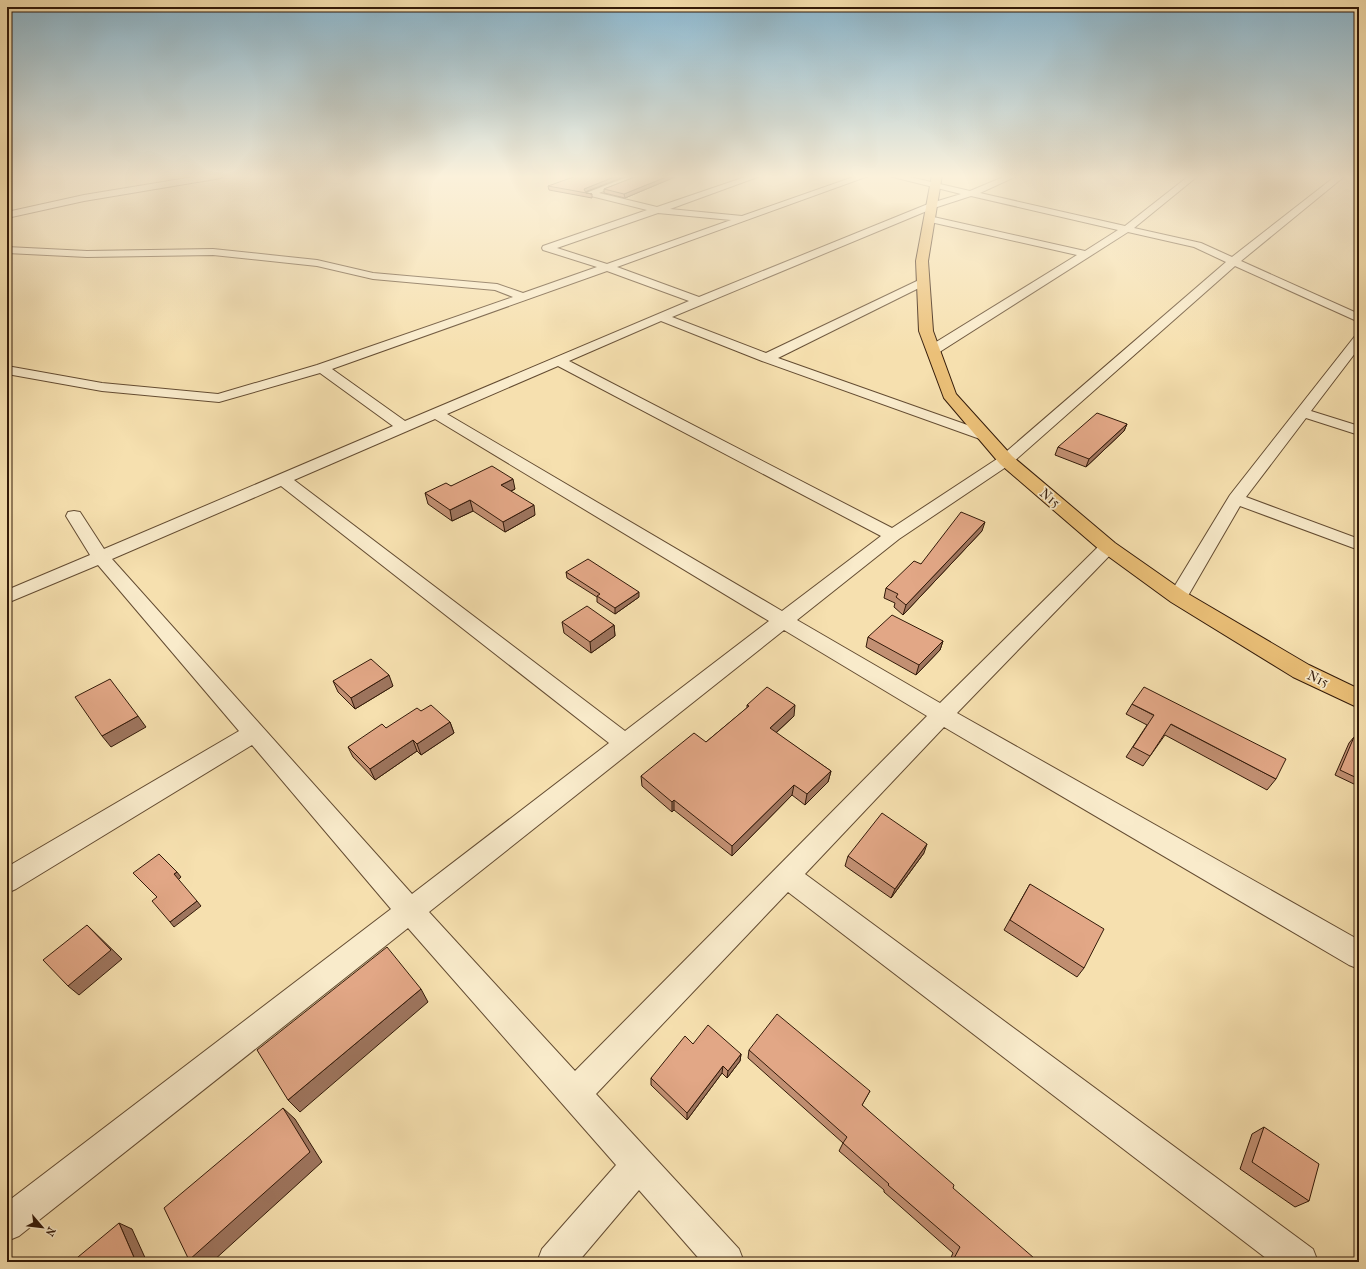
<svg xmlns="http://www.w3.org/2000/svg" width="1366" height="1269" font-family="'IM FELL French Canon',serif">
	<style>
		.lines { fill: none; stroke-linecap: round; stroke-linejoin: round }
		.minor-casing { stroke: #644c32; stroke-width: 2 }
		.primary-casing { stroke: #331a09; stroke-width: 2 }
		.minor { fill: #f9ebcb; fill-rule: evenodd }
		.primary { fill: #ebc078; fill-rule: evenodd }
		.wall { fill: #c29073; stroke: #331a09 }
		.shaded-wall { fill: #9e755e; stroke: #331a09 }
		.building { fill: #e2a786; stroke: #331a09 }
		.labels { text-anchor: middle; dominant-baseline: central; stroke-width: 3.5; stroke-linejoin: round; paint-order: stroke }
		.street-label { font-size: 14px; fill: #331a09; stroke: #f9ebcb }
	</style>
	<rect width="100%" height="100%" fill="#f6e0af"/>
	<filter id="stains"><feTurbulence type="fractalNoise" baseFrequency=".005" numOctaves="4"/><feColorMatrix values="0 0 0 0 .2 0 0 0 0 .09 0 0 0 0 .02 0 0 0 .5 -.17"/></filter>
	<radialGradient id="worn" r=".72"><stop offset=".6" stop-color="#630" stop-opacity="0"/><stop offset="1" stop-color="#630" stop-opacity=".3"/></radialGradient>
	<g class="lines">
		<g class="minor-casing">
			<g id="minor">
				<polygon points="205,175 225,175 221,178 84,201 7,218 7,212 84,195"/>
				<path d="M633,175H645L599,193L657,207L751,175H763L670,209L742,216L859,175H871L617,267L699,297L928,204L961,194L885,175H901L970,191L1008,175H1019L980,193L1125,226L1190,175H1199L1134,228L1201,243L1232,257L1337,175H1346L1241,261L1359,314V322L1235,266L1012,463L899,539L797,620L940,703L1102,543L1108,542L1114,543L1117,547L1114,551L957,713L1359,940V969L1349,965L944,727L805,874L1313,1249L1318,1262H1271L788,892L596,1094L739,1249L744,1262H702L639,1190L578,1262H537L542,1249L616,1165L408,928L19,1236L7,1241V1202L391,909L252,745L16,889L7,893V867L239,731L98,565L7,603V590L90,555L66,516L68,512L74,511L80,512L104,549L393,426L320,373L219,402L102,391L7,374V366L102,383L218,394L317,365L513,297L495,290L373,279L317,266L213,255L87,257L7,253V247L87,251L213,249L317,260L373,273L497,284L523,293L597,267L543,250L542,248L543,246L647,210L587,195L586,193ZM971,196L1118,230L1085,251L929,216L926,217V221L1077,255L928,347L927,350L928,353H938L1128,232L1194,247L1226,262L1000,457L892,528L569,361L661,321L762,361L980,439H990L992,436L990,433L778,358L927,284L929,282L927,280H919L766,353L672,317L934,208ZM658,213L731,220L607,264L557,248ZM607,271L689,301L405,421L332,369ZM558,366L881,536L782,611L447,414ZM435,419L769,621L625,731L294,480ZM281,486L609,743L412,894L112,559ZM784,630L927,716L575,1071L429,912Z"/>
				<polygon points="1359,335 1359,348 1311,411 1359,426 1359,435 1306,418 1246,497 1359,539 1359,550 1240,506 1185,601 1178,603 1171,601 1168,597 1230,495 1355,336"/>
			</g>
		</g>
		<g class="primary-casing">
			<polygon id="primary" points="932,175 942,175 928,261 933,331 956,394 1012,456 1115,543 1185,592 1309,665 1359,689 1359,708 1293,677 1171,602 1101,551 1000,464 944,398 919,331 916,261"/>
		</g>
		<use href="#minor" class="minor"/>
		<use href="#primary" class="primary"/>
	</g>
	<g class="wall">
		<polygon points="629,175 586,192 586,193 592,194 592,198 549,190 548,186"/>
		<polygon points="640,175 675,175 675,177 625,198 604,193 604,189"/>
		<polygon points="1127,424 1124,431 1086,467 1055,455 1058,447"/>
		<polygon points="451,486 515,489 511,491 535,515 505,532 473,511 452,521 428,504 425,493"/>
		<polygon points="982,531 903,615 894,607 895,603 884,598 886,588 921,564"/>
		<polygon points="566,572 639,597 615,614 597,602 597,597 567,578"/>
		<polygon points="562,622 614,625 615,636 591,653 564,633"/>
		<polygon points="868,637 943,641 940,650 916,675 866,647"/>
		<polygon points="333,681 393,686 355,709 338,692"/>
		<polygon points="1132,704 1276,779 1267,790 1165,735 1143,766 1126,757 1147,725 1126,714"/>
		<polygon points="747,705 794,716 776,733 831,771 828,782 805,805 792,795 732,856 674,810 672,812 642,786 641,776 706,742 747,708"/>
		<polygon points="421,711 450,722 454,733 421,755 417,751 375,780 353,757 348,747"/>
		<polygon points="1354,737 1359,739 1359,782 1356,785 1335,775 1349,743"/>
		<polygon points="924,853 891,898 845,866 848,856"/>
		<polygon points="1030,884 1084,968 1077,977 1004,930"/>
		<polygon points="693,1044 741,1054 740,1061 727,1078 722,1073 687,1120 651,1085 651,1078"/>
		<polygon points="749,1050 870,1091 862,1105 1032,1262 949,1262 953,1253 884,1192 884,1190 839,1151 843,1143 748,1058"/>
		<polygon points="1264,1127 1309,1201 1295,1207 1240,1169 1252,1134"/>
	</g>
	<g class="shaded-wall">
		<polygon points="619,175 629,175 585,192 584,189"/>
		<polygon points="671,175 675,175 675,177 625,198 624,194"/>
		<polygon points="1127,424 1124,431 1086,467 1089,459"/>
		<polygon points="513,479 515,489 503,495 501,485"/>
		<polygon points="470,500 473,511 452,521 450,510"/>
		<polygon points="534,505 535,515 505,532 503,522"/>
		<polygon points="985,522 982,531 903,615 906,605"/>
		<polygon points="639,592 639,597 615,614 615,608"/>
		<polygon points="614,625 615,636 591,653 590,642"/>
		<polygon points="943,641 940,650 916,675 919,665"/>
		<polygon points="389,675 393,686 355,709 351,698"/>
		<polygon points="795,705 794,716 769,739 770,728"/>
		<polygon points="138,716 146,727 111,747 102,736"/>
		<polygon points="450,722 454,733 421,755 417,744"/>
		<polygon points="413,740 417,751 375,780 370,769"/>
		<polygon points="831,771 828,782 805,805 807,794"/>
		<polygon points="794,785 792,795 732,856 732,846"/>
		<polygon points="674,800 674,810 672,812 672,802"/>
		<polygon points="927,844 924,853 891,898 895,889"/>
		<polygon points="177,872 181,877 178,880 174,874"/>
		<polygon points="197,901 201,906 174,927 170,922"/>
		<polygon points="87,925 122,959 79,995 68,986"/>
		<polygon points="421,989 428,1002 300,1112 288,1100"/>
		<polygon points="741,1054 740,1061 727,1078 728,1071"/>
		<polygon points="723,1066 722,1073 687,1120 687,1113"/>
		<polygon points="283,1108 295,1119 322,1162 212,1262 194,1262 189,1260"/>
		<polygon points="119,1223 132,1229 147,1262 136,1262"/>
	</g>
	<g class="building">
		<polygon points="579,175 619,175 584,189 586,193 592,194 548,186"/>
		<polygon points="640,175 671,175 624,194 604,189"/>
		<polygon points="1097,413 1127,424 1089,459 1058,447"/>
		<polygon points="492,466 513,479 501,485 534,505 503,522 470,500 450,510 425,493 446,483 451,486"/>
		<polygon points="961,512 985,522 906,605 896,597 898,594 886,588 914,561 921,564"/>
		<polygon points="588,559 639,592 615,608 597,596 600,594 566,572"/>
		<polygon points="587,606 614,625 590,642 562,622"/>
		<polygon points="892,615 943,641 919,665 868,637"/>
		<polygon points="371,659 389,675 351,698 333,681"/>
		<polygon points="110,679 138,716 102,736 75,697"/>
		<polygon points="767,687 795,705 770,728 831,771 807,794 794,785 732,846 674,800 672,802 641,776 694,733 706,742 749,706 747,705"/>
		<polygon points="1144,687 1286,759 1276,779 1171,724 1150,756 1133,747 1154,715 1132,704"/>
		<polygon points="431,705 450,722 417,744 413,740 370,769 348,747 382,724 386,728 417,708 421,711"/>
		<polygon points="1354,737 1359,739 1359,779 1340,770"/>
		<polygon points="882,813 927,844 895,889 848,856"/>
		<polygon points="159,854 177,872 174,874 197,901 170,922 152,901 157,897 133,873"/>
		<polygon points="1030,884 1104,929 1084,968 1010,920"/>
		<polygon points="87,925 111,950 68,986 43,960"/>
		<polygon points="387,947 421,989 288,1100 257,1050"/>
		<polygon points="777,1014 870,1091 862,1105 954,1185 953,1188 1034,1258 1032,1262 952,1262 960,1247 888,1185 889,1184 843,1143 847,1137 749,1050"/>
		<polygon points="708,1025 741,1054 728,1071 723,1066 687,1113 651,1078 685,1036 693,1044"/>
		<polygon points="283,1108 310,1152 189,1260 164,1208"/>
		<polygon points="1264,1127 1319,1164 1309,1201 1252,1162"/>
		<polygon points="119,1223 136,1262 72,1262"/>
	</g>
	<linearGradient id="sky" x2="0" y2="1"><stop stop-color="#8ab8d1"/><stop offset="0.5" stop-color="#fbf1db"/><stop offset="1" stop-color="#fbf1db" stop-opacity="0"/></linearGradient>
	<rect width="1366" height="353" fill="url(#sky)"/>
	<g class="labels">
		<g class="street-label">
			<text transform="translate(1050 498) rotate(40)">N15</text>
			<text transform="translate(1318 679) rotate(25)">N15</text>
		</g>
	</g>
	<rect width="1366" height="1269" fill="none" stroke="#f6e0af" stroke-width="24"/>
	<rect x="8" y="8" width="1350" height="1253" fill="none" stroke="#331a09" stroke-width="2"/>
	<rect x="12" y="12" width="1342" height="1245" fill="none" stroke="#331a09"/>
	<g transform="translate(42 1227) rotate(118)" stroke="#f9ebcb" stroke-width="3" paint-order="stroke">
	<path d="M0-3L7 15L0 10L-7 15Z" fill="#331a09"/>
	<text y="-6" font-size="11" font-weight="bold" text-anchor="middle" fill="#331a09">N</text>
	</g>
	<rect width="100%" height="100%" filter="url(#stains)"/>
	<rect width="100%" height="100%" fill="url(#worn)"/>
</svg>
